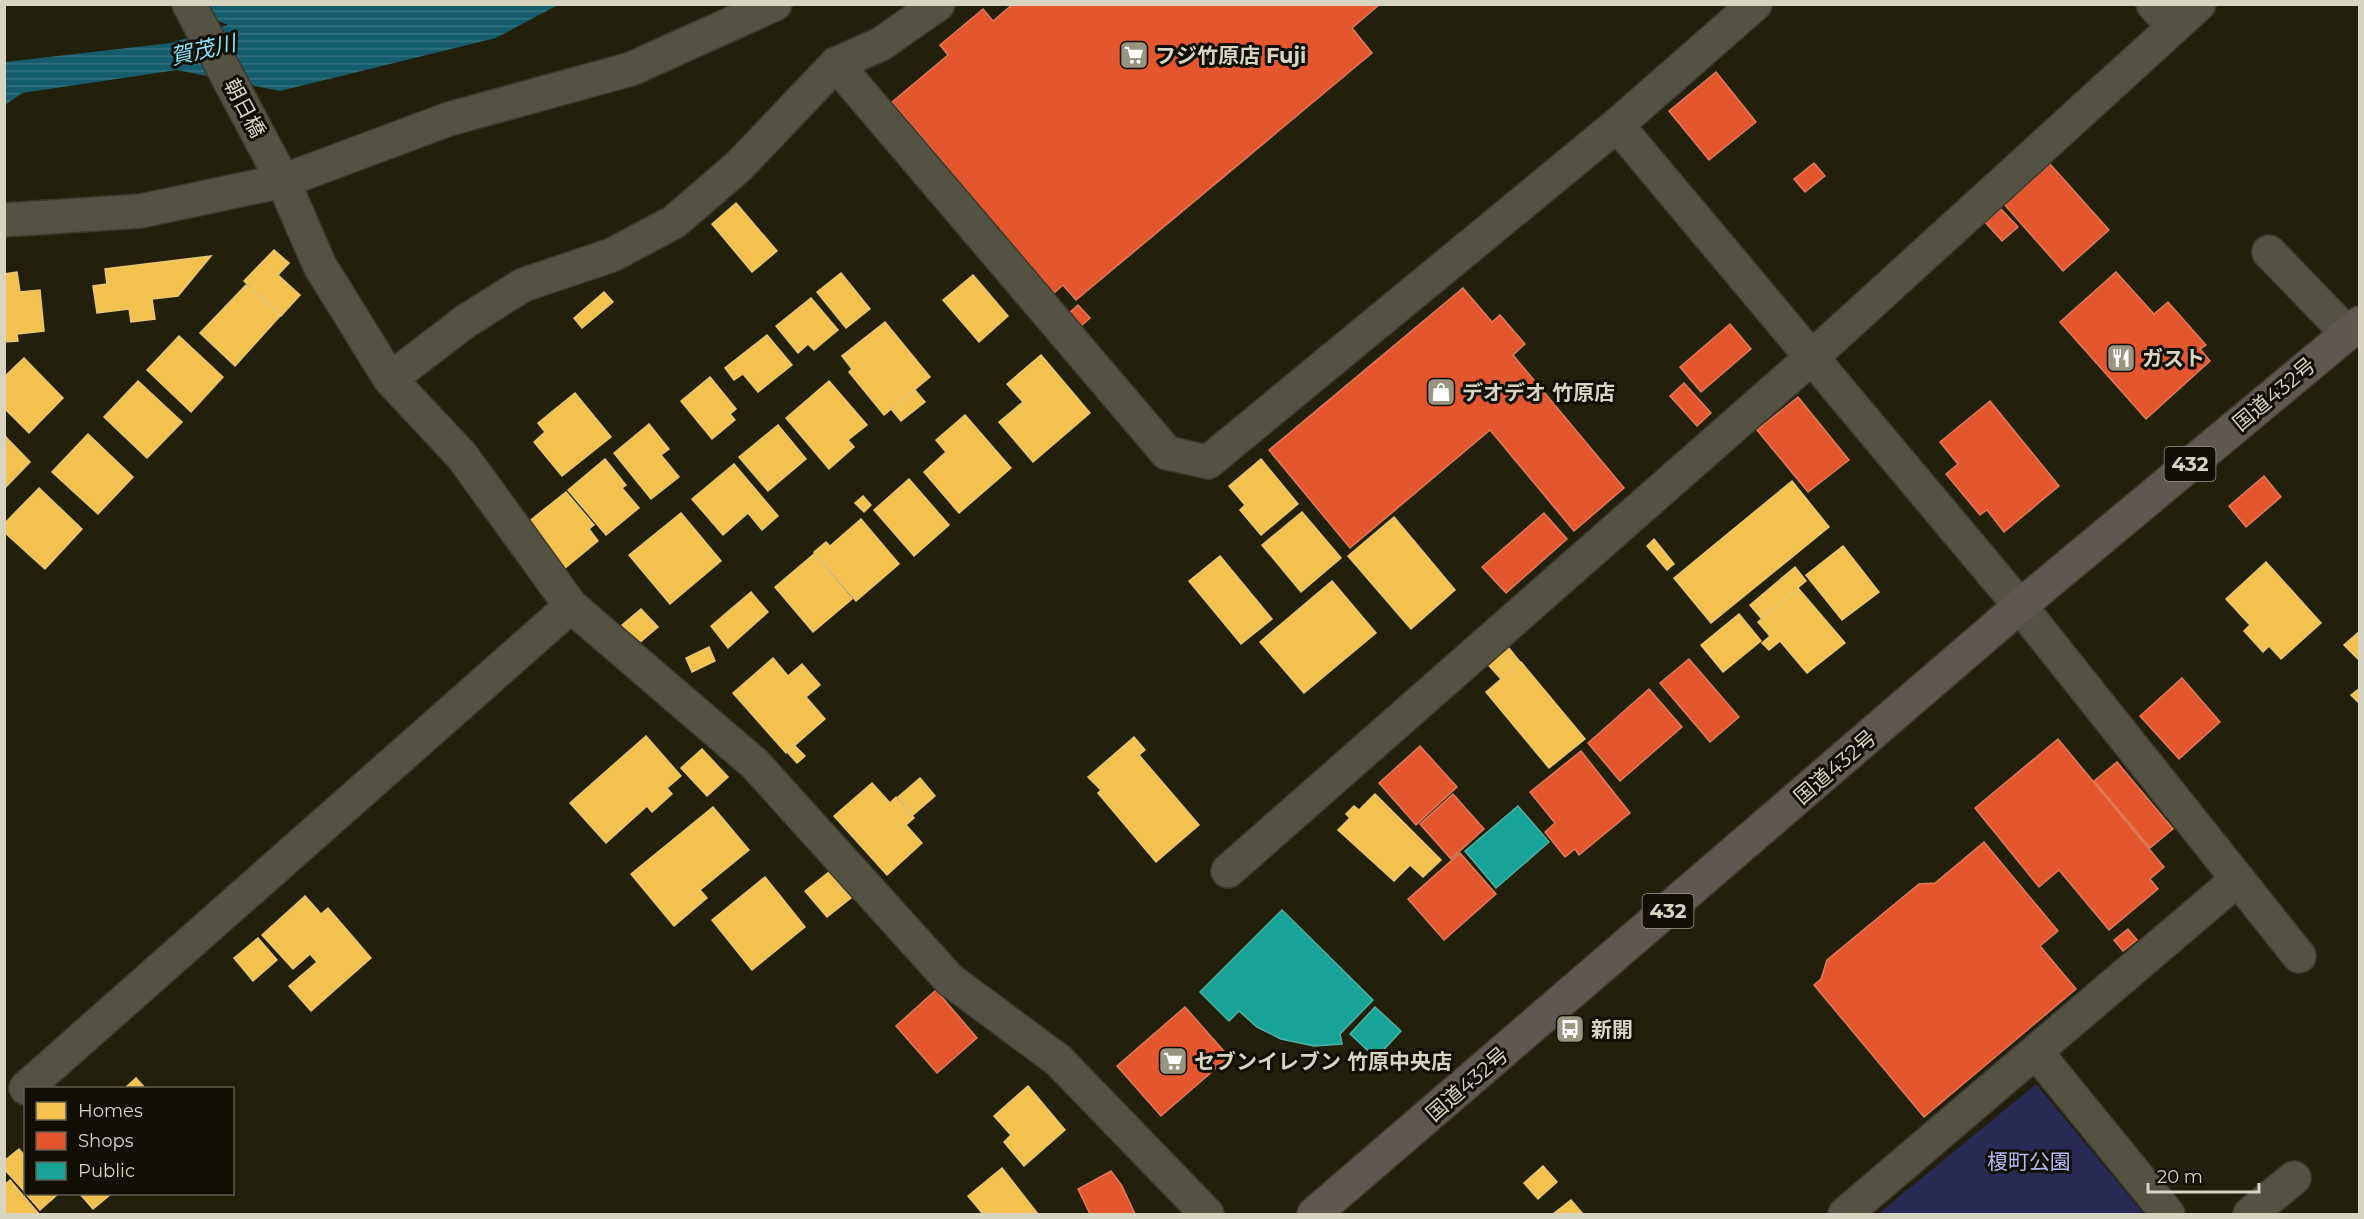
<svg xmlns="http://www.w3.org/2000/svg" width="2364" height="1219" font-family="Montserrat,'Noto Sans JP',sans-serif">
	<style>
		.green { fill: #292955 }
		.water { fill: url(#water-rules) }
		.homes { fill: #f2c14e; stroke: #eac770; stroke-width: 1.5 }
		.shops { fill: #e4572e; stroke: #e07c5a; stroke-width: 1.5 }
		.public { fill: #17a398; stroke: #51b2a4; stroke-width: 1.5 }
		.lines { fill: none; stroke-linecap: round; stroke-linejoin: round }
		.minor-casing { stroke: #3d3a2d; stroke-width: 36 }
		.highway-casing { stroke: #3d3a2d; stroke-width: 36 }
		.minor { stroke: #545243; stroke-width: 33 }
		.highway { stroke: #5f5751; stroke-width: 33 }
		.labels { text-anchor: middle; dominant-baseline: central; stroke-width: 6; stroke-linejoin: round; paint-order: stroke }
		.shield { fill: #110f03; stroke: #9c9987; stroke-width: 1.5 }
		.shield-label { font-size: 20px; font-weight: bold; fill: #d7d4c0 }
		.poi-label { font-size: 21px; font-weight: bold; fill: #d7d4c0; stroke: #110f03; text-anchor: start }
		.street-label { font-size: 21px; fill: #d7d4c0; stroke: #110f03 }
		.park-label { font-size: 21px; fill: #b3b9fc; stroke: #110f03 }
		.water-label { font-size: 22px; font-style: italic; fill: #86e1fd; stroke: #110f03 }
	</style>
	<defs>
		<pattern id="water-rules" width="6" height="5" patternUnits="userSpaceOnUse" patternTransform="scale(1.5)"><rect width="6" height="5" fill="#155c6c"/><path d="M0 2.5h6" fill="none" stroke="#36727f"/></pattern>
	</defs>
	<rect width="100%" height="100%" fill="#221f0b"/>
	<polygon class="green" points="2036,1084 2144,1214 1878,1214"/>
	<polygon class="water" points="292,4 558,5 496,38 280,91 177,70 22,93 5,105 5,62 171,43 228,25 181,5"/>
	<g class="homes">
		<polygon points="736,203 777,251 752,272 712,224"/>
		<polygon points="274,250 289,263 278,275 300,295 281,316 244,281"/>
		<polygon points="211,256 178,296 152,299 155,319 131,322 129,309 97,313 93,286 107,284 105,269"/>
		<polygon points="17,272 20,292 40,290 44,331 17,334 18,341 4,342 4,274"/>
		<polygon points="841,273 870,309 846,328 817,292"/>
		<polygon points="973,275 1008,316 979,342 943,300"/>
		<polygon points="246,285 280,316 235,366 200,333"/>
		<polygon points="604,292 613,302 582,328 574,318"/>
		<polygon points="811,298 838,330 814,350 808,344 798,353 776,326"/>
		<polygon points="885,322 930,377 884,415 849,372 852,369 842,356"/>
		<polygon points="767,335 792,365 758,392 743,374 734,380 725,368"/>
		<polygon points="179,336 223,377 191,412 147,370"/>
		<polygon points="1041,355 1090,413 1033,462 999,422 1023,402 1007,384"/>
		<polygon points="24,358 63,398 29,433 4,408 4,377"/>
		<polygon points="710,377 736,409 730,414 735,420 712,439 681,401"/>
		<polygon points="138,381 182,422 147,458 104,417"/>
		<polygon points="829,381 867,425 848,440 854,447 829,469 786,418"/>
		<polygon points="915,390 925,402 901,421 892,410"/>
		<polygon points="575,393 611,437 562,476 534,442 545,432 538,423"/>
		<polygon points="965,415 1011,468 959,513 924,472 946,452 936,440"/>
		<polygon points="649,424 669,449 661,455 679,477 651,499 614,453"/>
		<polygon points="778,425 806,459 768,491 739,457"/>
		<polygon points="88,434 133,477 98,514 52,472"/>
		<polygon points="4,435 30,462 4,489"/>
		<polygon points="605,459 626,485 622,488 639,508 606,535 568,490"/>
		<polygon points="1261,459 1298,504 1261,535 1240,510 1245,505 1229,486"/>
		<polygon points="734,464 778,516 762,530 748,513 723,535 692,499"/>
		<polygon points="909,479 949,525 914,556 874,510"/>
		<polygon points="1792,481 1829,527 1711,623 1674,578"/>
		<polygon points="39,488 82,529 45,569 4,532 4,524"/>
		<polygon points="566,492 594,525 589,529 598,541 564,569 527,523"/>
		<polygon points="863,496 871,505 864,512 855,503"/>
		<polygon points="1302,512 1341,558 1301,592 1262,545"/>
		<polygon points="681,513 721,561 670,604 629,555"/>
		<polygon points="1394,517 1455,590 1411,629 1348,556"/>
		<polygon points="861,519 899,564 856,601 814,552 826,542 830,546"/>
		<polygon points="1654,539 1674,564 1667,570 1647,546"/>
		<polygon points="1843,546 1879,592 1842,620 1806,575"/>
		<polygon points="814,554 852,599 813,632 775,587"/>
		<polygon points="1220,556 1272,619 1241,644 1189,581"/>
		<polygon points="2266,562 2321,623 2281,659 2269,646 2263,652 2244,631 2250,625 2226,599"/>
		<polygon points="1795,567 1806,581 1761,618 1750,605"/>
		<polygon points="1332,581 1376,633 1304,693 1260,642"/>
		<polygon points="1798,588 1845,643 1807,673 1780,641 1769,650 1762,643 1770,636 1758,622"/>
		<polygon points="751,592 768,612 728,648 711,626"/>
		<polygon points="641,609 658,627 638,644 622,625"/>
		<polygon points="1739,614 1761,641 1723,672 1701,645"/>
		<polygon points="2360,631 2360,661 2344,645"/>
		<polygon points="1504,642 1520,662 1501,679 1484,660"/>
		<polygon points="709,647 715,661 692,672 686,658"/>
		<polygon points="773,658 788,676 802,664 820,685 806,697 825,719 786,753 733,693"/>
		<polygon points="1521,662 1585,739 1549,768 1486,692"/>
		<polygon points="2360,688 2360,704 2351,695"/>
		<polygon points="646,736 681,776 667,788 672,794 652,812 647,806 606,843 570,803"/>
		<polygon points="1134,737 1145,750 1139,755 1199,825 1156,862 1098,793 1101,790 1088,777"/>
		<polygon points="795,746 805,756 797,763 788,753"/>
		<polygon points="702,749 728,777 707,796 681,768"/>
		<polygon points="920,778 935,796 913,815 898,797"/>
		<polygon points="872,783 890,803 896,797 914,818 906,825 922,843 887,875 834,816"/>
		<polygon points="1375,794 1441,860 1423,877 1410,865 1394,881 1338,830 1350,818 1346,814 1354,806 1359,810"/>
		<polygon points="713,807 749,850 700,890 707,898 674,926 631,874"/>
		<polygon points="829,872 851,898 827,917 805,891"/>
		<polygon points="765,877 805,927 752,970 712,920"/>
		<polygon points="305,896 321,914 328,908 371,958 311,1011 289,986 317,962 310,954 293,969 262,935"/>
		<polygon points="258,938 277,960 253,981 234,958"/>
		<polygon points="136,1078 145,1088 125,1088"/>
		<polygon points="1028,1086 1065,1130 1024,1166 1004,1142 1011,1135 994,1116"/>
		<polygon points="19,1149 26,1157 26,1193 4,1169 4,1161"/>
		<polygon points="1543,1166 1557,1182 1538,1199 1524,1183"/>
		<polygon points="1002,1168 1038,1214 983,1214 968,1196"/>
		<polygon points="10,1180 39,1214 4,1214 4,1185"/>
		<polygon points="26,1194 58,1194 40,1210"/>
		<polygon points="80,1194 111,1194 93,1209"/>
		<polygon points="1571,1200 1583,1214 1553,1214"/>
	</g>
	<g class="shops">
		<polygon points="1013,4 1380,4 1352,28 1372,53 1076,300 1063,285 1053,294 892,102 948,55 940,45 983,9 993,21"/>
		<polygon points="1716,72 1756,122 1709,160 1669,111"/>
		<polygon points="1814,163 1825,176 1805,192 1794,179"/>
		<polygon points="2050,164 2109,230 2063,271 2004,204"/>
		<polygon points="2001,209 2018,227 2002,241 1985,222"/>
		<polygon points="2116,272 2154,314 2168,302 2206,345 2200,349 2210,361 2146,419 2060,322"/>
		<polygon points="1463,288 1492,322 1500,315 1525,344 1513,355 1624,488 1574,531 1490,430 1350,548 1269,450"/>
		<polygon points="1078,305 1090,318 1080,327 1068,314"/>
		<polygon points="1730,324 1751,349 1701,392 1680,367"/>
		<polygon points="1684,383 1711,413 1697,426 1670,396"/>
		<polygon points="1798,397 1849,460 1808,492 1757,430"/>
		<polygon points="1990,401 2059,486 2004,532 1987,510 1980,515 1946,474 1958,464 1940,442"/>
		<polygon points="2264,476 2281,497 2246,527 2229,506"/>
		<polygon points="1544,513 1567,539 1506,593 1482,567"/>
		<polygon points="1689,659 1739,717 1710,742 1660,683"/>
		<polygon points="2182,678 2220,722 2179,759 2140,716"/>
		<polygon points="1649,689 1682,727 1620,781 1588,743"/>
		<polygon points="2058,739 2164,867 2150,879 2158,889 2109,930 2059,870 2039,887 1975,808"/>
		<polygon points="1420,746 1457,787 1416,825 1379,783"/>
		<polygon points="1581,751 1630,813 1579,855 1575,849 1565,857 1545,832 1555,823 1530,792"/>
		<polygon points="2117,762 2173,829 2150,848 2094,781"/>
		<polygon points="1453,794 1484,829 1451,859 1420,824"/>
		<polygon points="1984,842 2058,931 2040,946 2076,989 1924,1117 1814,985 1821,979 1827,960 1919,884 1935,883"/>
		<polygon points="1460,853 1496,894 1444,940 1408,899"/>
		<polygon points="2128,929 2137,940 2123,951 2114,940"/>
		<polygon points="936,990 977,1038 937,1073 896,1026"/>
		<polygon points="1185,1007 1229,1057 1161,1116 1117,1066"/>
		<polygon points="1111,1171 1122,1186 1135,1214 1090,1214 1078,1189"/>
	</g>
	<g class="public">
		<polygon points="1518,806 1549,842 1496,888 1465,851"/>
		<polygon points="1282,910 1373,1000 1340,1034 1342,1044 1314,1046 1281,1039 1257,1027 1239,1011 1229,1021 1200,992"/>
		<polygon points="1375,1007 1401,1031 1376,1058 1350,1034"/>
	</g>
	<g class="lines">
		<g class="minor-casing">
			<g id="minor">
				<polyline points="189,4 283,181 320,266 390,379 462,456 571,606 755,764 950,980 1058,1060 1207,1214"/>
				<polyline points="2153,4 2174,27"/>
				<polyline points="836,64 1167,453 1208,462 1617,125 1755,4"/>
				<polyline points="1617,125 2020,606 2299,956"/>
				<polyline points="4,220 141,211 283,181 449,119 631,69 775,4"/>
				<polyline points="2269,252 2347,333"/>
				<polyline points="390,379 466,321 523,285 612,255 674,222 739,166 836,64 881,44 938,4"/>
				<polyline points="1228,871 1812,357 2199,4"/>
				<polyline points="2036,1052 2168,1214"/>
				<polyline points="26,1088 571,606"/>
				<polyline points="1845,1214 2238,879"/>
				<polyline points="2250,1214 2294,1178"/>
			</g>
		</g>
		<g class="highway-casing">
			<polyline id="highway" points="1314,1214 2020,606 2360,323"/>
		</g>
		<use href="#minor" class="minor"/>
		<use href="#highway" class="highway"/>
	</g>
	<defs>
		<g id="supermarket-square" transform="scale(1.5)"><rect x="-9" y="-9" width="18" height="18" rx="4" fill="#989581" stroke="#110f03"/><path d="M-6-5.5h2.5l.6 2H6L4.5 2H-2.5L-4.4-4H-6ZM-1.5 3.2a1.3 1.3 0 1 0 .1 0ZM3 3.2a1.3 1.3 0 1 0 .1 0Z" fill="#fff"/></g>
		<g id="restaurant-square" transform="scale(1.5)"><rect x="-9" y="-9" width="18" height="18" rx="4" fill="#989581" stroke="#110f03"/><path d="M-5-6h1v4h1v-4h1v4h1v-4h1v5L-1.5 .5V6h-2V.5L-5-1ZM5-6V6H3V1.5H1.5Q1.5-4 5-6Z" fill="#fff"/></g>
		<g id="shop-square" transform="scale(1.5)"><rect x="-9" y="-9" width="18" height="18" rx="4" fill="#989581" stroke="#110f03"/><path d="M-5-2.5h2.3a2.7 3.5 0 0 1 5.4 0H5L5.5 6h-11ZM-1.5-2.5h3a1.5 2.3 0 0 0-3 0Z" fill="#fff"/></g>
		<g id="bus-square" transform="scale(1.5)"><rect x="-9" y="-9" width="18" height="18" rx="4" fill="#989581" stroke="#110f03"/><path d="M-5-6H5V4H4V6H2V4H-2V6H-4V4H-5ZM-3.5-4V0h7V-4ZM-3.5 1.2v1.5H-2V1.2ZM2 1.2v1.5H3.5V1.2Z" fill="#fff"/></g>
	</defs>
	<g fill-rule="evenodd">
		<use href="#supermarket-square" x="1134" y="55"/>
		<use href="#restaurant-square" x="2121" y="358"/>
		<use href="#shop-square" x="1441" y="392"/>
		<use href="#bus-square" x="1570" y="1029"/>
		<use href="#supermarket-square" x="1173" y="1061"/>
	</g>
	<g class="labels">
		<g class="shield">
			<rect x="2164.5" y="447" width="51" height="34" rx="4.5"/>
			<rect x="1642.5" y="894" width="51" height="34" rx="4.5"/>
		</g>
		<g class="shield-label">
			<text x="2190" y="464">432</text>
			<text x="1668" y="911">432</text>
		</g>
		<g class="poi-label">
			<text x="1155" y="55">フジ竹原店 Fuji</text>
			<text x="2142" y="358">ガスト</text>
			<text x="1462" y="392">デオデオ 竹原店</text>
			<text x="1591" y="1029">新開</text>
			<text x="1194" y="1061">セブンイレブン 竹原中央店</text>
		</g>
		<g class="street-label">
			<text transform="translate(245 108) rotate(62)">朝日橋</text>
			<text transform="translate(2274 394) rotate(-40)">国道432号</text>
			<text transform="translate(1835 767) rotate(-41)">国道432号</text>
			<text transform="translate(1467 1084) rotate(-41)">国道432号</text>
		</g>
		<g class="park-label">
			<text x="2029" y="1161">榎町公園</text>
		</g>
		<g class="water-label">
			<text transform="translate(203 50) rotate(-13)">賀茂川</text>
		</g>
	</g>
	<rect width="2364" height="1219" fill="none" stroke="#d7d4c0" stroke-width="12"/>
	<rect x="24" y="1087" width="210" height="108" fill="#110f03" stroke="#605e4f" stroke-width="1.5"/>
	<rect x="36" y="1102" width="30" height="18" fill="#f2c14e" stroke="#605e4f" stroke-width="1.5"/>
	<text x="78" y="1117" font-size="18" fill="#d7d4c0">Homes</text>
	<rect x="36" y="1132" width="30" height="18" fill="#e4572e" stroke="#605e4f" stroke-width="1.5"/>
	<text x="78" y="1147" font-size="18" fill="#d7d4c0">Shops</text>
	<rect x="36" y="1162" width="30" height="18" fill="#17a398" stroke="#605e4f" stroke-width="1.5"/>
	<text x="78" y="1177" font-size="18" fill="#d7d4c0">Public</text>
	<path d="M2148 1183v9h111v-9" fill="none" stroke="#d7d4c0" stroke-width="3"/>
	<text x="2157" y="1183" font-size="18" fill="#d7d4c0" stroke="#110f03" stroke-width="4.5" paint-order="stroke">20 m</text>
</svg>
